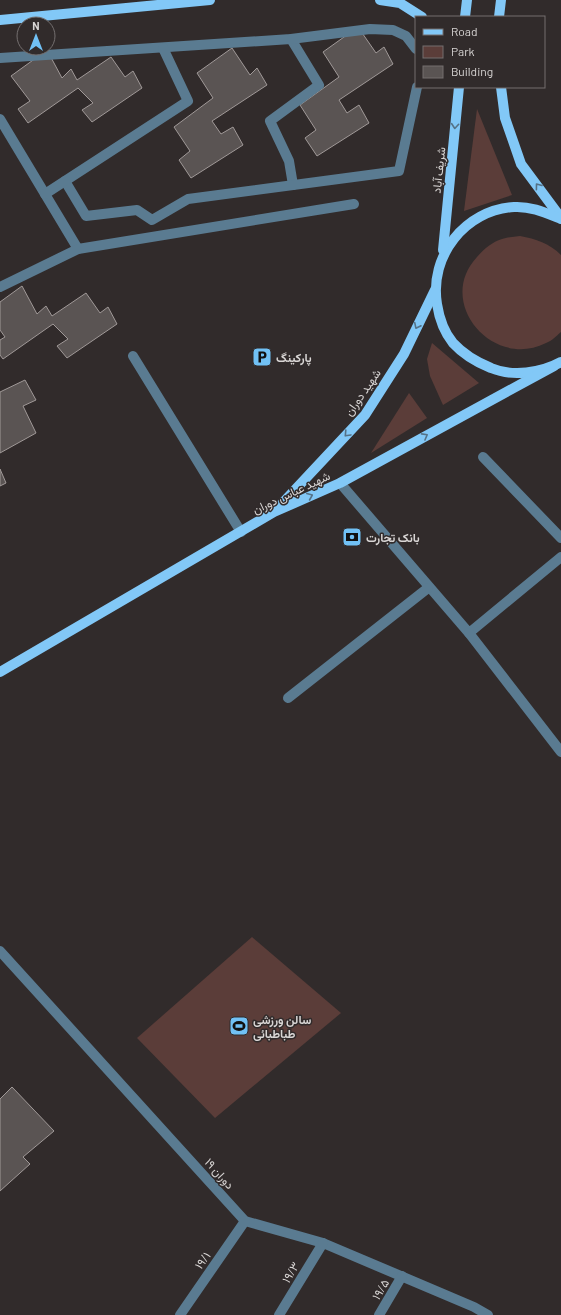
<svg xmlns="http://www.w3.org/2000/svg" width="561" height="1315" font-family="Barlow,Vazirmatn,sans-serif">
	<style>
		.green { fill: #5b3d39 }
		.building { fill: #5a5453; stroke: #a09998 }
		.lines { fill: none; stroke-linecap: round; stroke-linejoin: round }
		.minor { stroke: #5a7b91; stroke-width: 10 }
		.major { stroke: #82c8f7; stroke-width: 10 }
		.oneway { stroke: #557287 }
		.labels { text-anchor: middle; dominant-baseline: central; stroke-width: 3; stroke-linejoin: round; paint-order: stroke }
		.street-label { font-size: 12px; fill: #d8d5d4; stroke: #312b2b }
		.poi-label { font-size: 12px; font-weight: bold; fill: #d8d5d4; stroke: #312b2b; text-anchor: start }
	</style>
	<rect width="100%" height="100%" fill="#312b2b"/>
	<g class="green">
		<polygon points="477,109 512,195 464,211"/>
		<path d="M520,236C536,239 549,243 561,255V332C556,336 552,341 546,343C492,370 435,302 477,257C484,249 492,242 502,239C507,237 514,237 520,236Z"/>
		<polygon points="432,343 479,383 443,405 430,376 427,359"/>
		<polygon points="409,393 427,418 371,453"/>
		<polygon points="252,937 341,1013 215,1118 137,1038"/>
	</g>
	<g class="building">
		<polygon points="358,27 376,53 384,47 393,64 339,100 347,113 359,105 369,123 317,156 305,138 316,130 300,105 339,77 323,52"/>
		<polygon points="232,48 250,75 257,68 267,85 212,121 221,134 233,127 243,145 191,178 179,160 190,151 174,127 213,98 197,73"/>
		<polygon points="47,50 62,78 71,69 77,80 111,57 125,77 133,71 142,88 92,122 82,110 93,103 78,88 28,123 18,109 30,101 11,76"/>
		<polygon points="22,286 37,314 46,306 52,316 86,293 100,313 108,307 117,324 67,358 57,346 68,339 53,324 3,359 0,355 0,340 5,337 0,330 0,302"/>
		<polygon points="25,380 36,400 23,406 36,433 0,453 0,392"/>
		<polygon points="0,469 6,483 0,486"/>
		<polygon points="12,1087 54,1131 23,1157 30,1164 0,1191 0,1099"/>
	</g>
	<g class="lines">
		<g class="minor">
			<polyline points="291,39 319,85 270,121 289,161 293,185"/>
			<polyline points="0,58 291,39 370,29 393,30 406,36 416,49"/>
			<polyline points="0,119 78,249"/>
			<polyline points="65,181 86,216 137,210 152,220 188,199 399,171 417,87"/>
			<polyline points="45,194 188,101 163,48"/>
			<polyline points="0,287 78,249 354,204"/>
			<polyline points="133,356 241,532"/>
			<polyline points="483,457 561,538"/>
			<polyline points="340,483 469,633 561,557"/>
			<polyline points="469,633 561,752"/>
			<polyline points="288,698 428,588"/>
			<polyline points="0,951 245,1221 323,1243 474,1307 488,1315"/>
			<polyline points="180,1315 245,1221"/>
			<polyline points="279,1315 323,1243"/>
			<polyline points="379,1315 402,1276"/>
		</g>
		<g class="major">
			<polyline points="380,0 400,3 422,17"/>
			<polyline points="465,17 467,0"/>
			<polyline points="499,17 501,0"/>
			<polyline points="0,20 210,0"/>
			<polyline points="501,87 505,118 521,164 561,218"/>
			<path d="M561,219C546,213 531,206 514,207C465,210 429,256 437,304C439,317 444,332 453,343C464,355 476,362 491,368C512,377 541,373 561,362"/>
			<polyline points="443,250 459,87"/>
			<polyline points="278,508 365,415 404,354 435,290"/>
			<polyline points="0,672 274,512 340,483 554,366"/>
		</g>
	</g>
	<defs><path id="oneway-chevron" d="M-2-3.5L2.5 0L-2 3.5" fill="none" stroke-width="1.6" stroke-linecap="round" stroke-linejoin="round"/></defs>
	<g class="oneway">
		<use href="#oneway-chevron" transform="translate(455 126) rotate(95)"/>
		<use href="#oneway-chevron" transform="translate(538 186) rotate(-127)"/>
		<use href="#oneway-chevron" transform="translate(417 326) rotate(116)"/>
		<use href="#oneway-chevron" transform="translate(347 434) rotate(133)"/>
		<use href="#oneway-chevron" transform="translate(425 436) rotate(-29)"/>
		<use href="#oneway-chevron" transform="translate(310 496) rotate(-23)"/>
	</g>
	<defs>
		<g id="parking-square" transform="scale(1)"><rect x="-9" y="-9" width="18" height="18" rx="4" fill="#71c1f5" stroke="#312b2b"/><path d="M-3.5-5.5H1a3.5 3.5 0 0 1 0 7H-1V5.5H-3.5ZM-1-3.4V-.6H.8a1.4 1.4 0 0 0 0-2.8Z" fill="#111"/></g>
		<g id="bank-square" transform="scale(1)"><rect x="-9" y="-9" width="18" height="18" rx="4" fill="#71c1f5" stroke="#312b2b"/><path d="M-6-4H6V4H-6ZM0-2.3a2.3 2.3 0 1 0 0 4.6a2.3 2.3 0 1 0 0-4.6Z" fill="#111"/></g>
		<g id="stadium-square" transform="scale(1)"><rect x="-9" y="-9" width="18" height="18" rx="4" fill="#71c1f5" stroke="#312b2b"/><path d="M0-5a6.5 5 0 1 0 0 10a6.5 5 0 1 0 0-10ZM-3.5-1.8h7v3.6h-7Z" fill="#111"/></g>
	</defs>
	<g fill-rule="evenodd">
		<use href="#parking-square" x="262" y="357"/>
		<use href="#bank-square" x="352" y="537"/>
		<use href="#stadium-square" x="239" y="1026"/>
	</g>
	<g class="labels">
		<g class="street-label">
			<text transform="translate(438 170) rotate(-84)">شریف آباد</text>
			<text transform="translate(362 392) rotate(-55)">شهید دوران</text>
			<text transform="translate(291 492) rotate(-25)">شهید عباس دوران</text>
			<text transform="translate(220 1173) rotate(48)">دوران ۱۹</text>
			<text transform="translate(202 1260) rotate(-55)">۱۹/۱</text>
			<text transform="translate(290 1272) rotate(-59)">۱۹/۳</text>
			<text transform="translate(380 1289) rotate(-59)">۱۹/۵</text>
		</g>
		<g class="poi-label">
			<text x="276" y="357">پارکینگ</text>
			<text x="366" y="537">بانک تجارت</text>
			<text x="253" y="1019">سالن ورزشی<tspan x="253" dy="14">طباطبائی</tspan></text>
		</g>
	</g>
	<rect x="415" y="16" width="130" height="72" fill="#312b2b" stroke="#746f6f"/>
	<rect x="423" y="29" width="20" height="6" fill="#82c8f7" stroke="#746f6f"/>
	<text x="451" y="36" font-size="12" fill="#d8d5d4">Road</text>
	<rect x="423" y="46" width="20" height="12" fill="#5b3d39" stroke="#746f6f"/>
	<text x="451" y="56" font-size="12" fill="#d8d5d4">Park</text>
	<rect x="423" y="66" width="20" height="12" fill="#5a5453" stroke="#746f6f"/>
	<text x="451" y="76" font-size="12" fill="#d8d5d4">Building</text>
	<g transform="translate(36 36)"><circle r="19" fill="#312b2b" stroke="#746f6f"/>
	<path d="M0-3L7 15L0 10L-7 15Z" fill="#71c1f5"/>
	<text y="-6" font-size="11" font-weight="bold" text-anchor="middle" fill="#d8d5d4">N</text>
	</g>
</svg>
